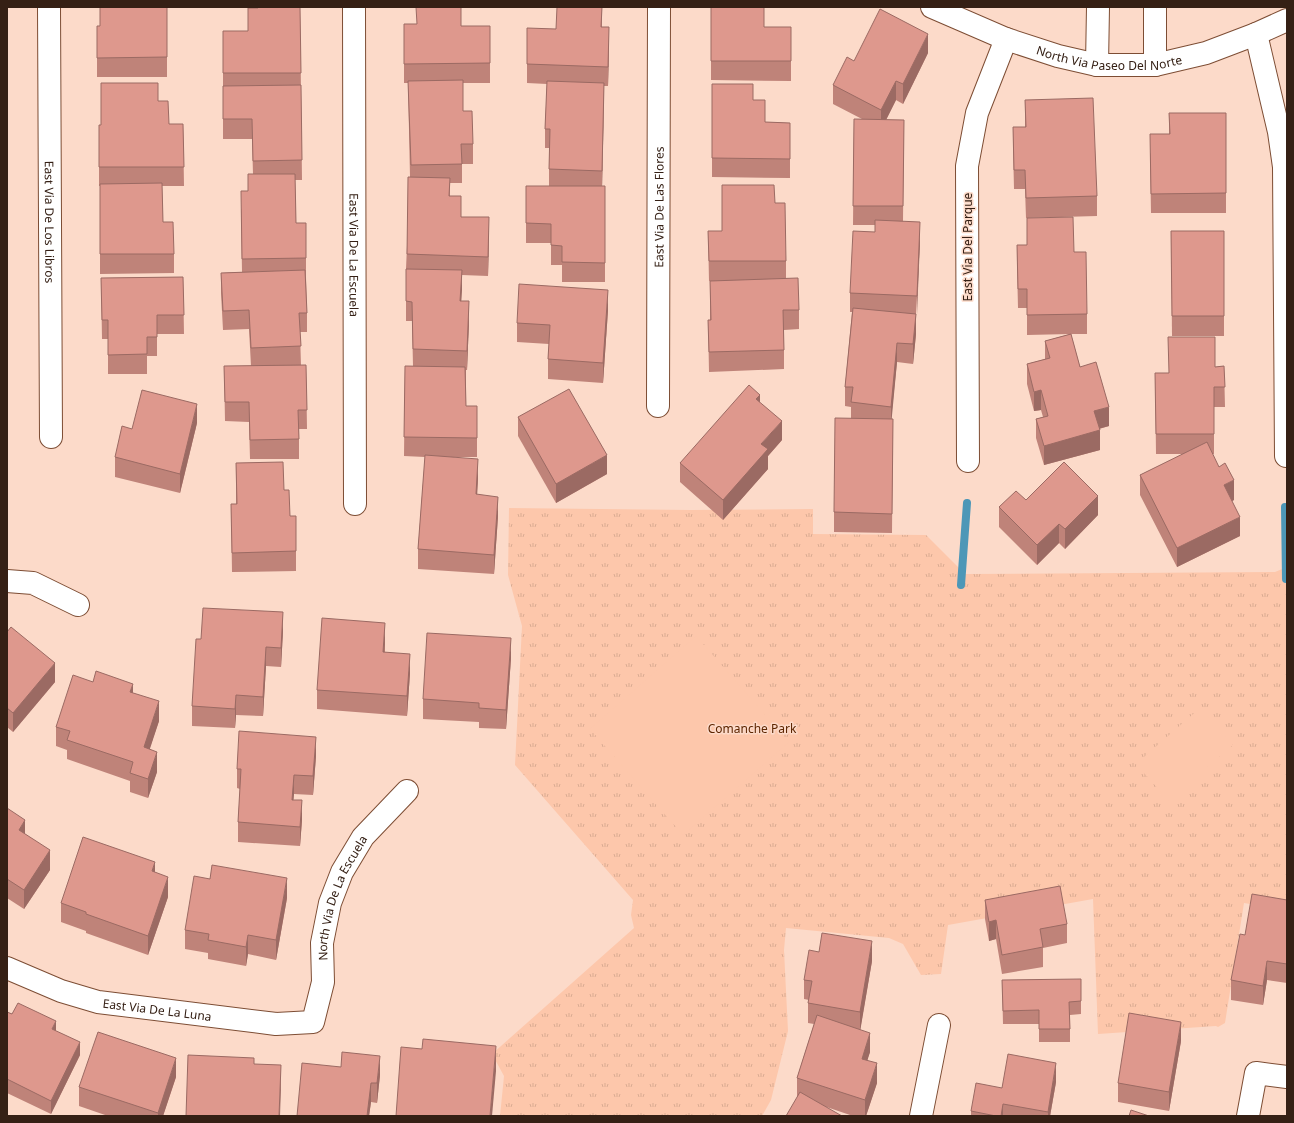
<svg xmlns="http://www.w3.org/2000/svg" width="1294" height="1123" font-family="'Noto Sans',sans-serif">
	<style>
		.grass { fill: url(#grass-tufts) }
		.pitch { fill: #fdc7ab }
		.lines { fill: none; stroke-linecap: round; stroke-linejoin: round }
		.stream { stroke: #4d97b7; stroke-width: 8 }
		.street-casing { stroke: #7d4d34; stroke-width: 24 }
		.secondary-casing { stroke: #7d4d34; stroke-width: 24 }
		.street { stroke: #fff; stroke-width: 22 }
		.secondary { stroke: #fff; stroke-width: 22 }
		.wall { fill: #bf8379 }
		.shaded-wall { fill: #9b6a63 }
		.building { fill: #de988d; stroke: #9b6a63 }
		.labels { text-anchor: middle; dominant-baseline: central; stroke-width: 3; stroke-linejoin: round; paint-order: stroke }
		.street-label { font-size: 12px; fill: #352015; stroke: #fcdac9 }
		.park-label { font-size: 12px; fill: #5d2500; stroke: #fcdac9 }
	</style>
	<defs>
		<pattern id="grass-tufts" width="24" height="20" patternUnits="userSpaceOnUse"><rect width="24" height="20" fill="#fdc7ab"/><path d="M3 7l-1-3M5 7V3M7 7l1-3M15 17l-1-3M17 17v-4M19 17l1-3" fill="none" stroke="#d9ab92"/></pattern>
	</defs>
	<rect width="100%" height="100%" fill="#fcdac9"/>
	<polygon class="grass" points="509,508 691,510 813,509 813,534 926,535 965,574 1275,572 1287,567 1287,910 1244,903 1225,1023 1218,1027 1216,1026 1098,1034 1093,899 948,925 941,974 921,975 903,944 889,938 786,928 784,950 788,1031 771,1100 762,1116 500,1116 504,1076 492,1054 634,928 631,915 633,900 515,765 522,626 508,575"/>
	<g class="pitch">
		<polygon points="696,636 789,742 683,835 590,729"/>
		<polygon points="1200,708 1233,745 1169,801 1136,764"/>
	</g>
	<g class="lines">
		<g class="stream">
			<polyline points="1285,507 1286,579"/>
			<polyline points="961,585 967,503"/>
		</g>
		<g class="street-casing">
			<g id="street">
				<path id="s1" d="M49,7L51,437"/>
				<path id="s2" d="M354,7L355,504"/>
				<polyline points="1155,7 1155,65"/>
				<polyline points="1256,34 1279,132 1284,167 1286,456"/>
				<polyline points="1097,65 1098,7"/>
				<path id="s3" d="M658,406L659,7"/>
				<polyline points="968,461 967,166 977,113 1006,39"/>
				<polyline points="7,581 33,583 78,605"/>
				<path id="s4" d="M7,968L61,991L98,1002L276,1024L313,1022L323,982L322,943L330,903L342,872L363,837L407,791"/>
				<polyline points="921,1116 939,1025"/>
				<polyline points="1248,1116 1256,1073 1287,1077"/>
			</g>
		</g>
		<g class="secondary-casing">
			<g id="secondary">
				<path id="s5" d="M932,7L1006,39L1058,56L1097,65H1155L1206,53L1256,34L1287,20"/>
			</g>
		</g>
		<use href="#street" class="street"/>
		<use href="#secondary" class="secondary"/>
	</g>
	<g class="wall">
		<polygon points="167,7 167,77 97,77 97,26 100,26"/>
		<polygon points="300,7 302,180 295,180 296,223 306,258 306,277 307,313 307,332 300,332 301,366 306,365 307,429 299,429 299,459 250,459 249,422 225,421 224,366 251,366 249,329 223,330 221,293 221,273 242,272 241,211 248,191 253,174 252,139 223,139 223,31 248,31"/>
		<polygon points="602,7 602,27 609,47 608,86 604,86 602,186 605,186 605,282 562,282 562,265 551,265 551,243 526,243 526,186 549,186 549,148 545,148 545,129 547,84 527,83 527,64"/>
		<polygon points="711,7 764,27 791,27 791,81 711,80"/>
		<polygon points="404,24 461,26 490,26 490,83 463,83 463,111 473,144 473,164 462,164 462,183 450,183 450,196 461,217 489,237 488,276 462,275 461,301 469,321 467,370 466,370 466,406 477,406 477,457 454,457 478,478 477,495 498,516 494,574 418,569 418,549 425,457 404,456 405,366 413,366 412,321 406,321 406,269 410,177 408,83 404,83"/>
		<polygon points="928,53 903,104 896,100 886,120 904,120 903,221 920,241 916,315 916,334 913,364 897,362 891,419 893,419 892,533 834,532 834,512 851,419 851,407 845,406 845,387 852,312 850,312 850,293 875,232 875,225 853,225 854,119 862,119 833,104 833,85 854,61"/>
		<polygon points="712,84 753,100 765,122 790,123 790,178 712,177"/>
		<polygon points="1025,100 1097,196 1097,216 1026,218 1025,189 1014,189 1013,146 1013,127 1025,127"/>
		<polygon points="158,101 169,124 183,124 184,186 162,186 163,222 174,254 174,273 100,274 100,186 99,186 99,125 101,125"/>
		<polygon points="1169,113 1226,113 1226,213 1151,213 1150,154 1169,134"/>
		<polygon points="722,185 775,203 786,261 786,278 799,310 799,329 784,330 784,369 709,372 708,320 710,320 710,281 719,281 709,281 708,231 722,231"/>
		<polygon points="1027,218 1087,314 1087,334 1071,334 1080,367 1109,426 1099,429 1100,450 1044,465 1036,438 1036,419 1043,417 1041,410 1034,411 1027,384 1027,364 1045,359 1045,341 1070,334 1027,335 1027,308 1018,308 1017,265 1017,245 1027,245"/>
		<polygon points="1171,231 1224,231 1224,336 1172,336"/>
		<polygon points="183,277 184,334 157,334 157,356 147,356 147,374 108,374 108,339 102,339 101,278"/>
		<polygon points="608,310 603,383 548,379 548,359 549,344 517,342 517,323"/>
		<polygon points="1224,366 1225,407 1214,407 1214,454 1212,454 1234,500 1232,501 1240,536 1177,567 1140,495 1140,475 1184,454 1156,454 1155,373 1168,373 1215,367"/>
		<polygon points="518,417 607,474 556,503 518,436"/>
		<polygon points="197,423 180,493 115,477 115,457"/>
		<polygon points="782,440 768,456 768,469 723,520 680,482 680,463"/>
		<polygon points="236,463 284,490 290,516 296,551 296,571 232,572 231,504 236,504"/>
		<polygon points="1026,500 1098,515 1065,549 1059,543 1037,565 999,527 999,507"/>
		<polygon points="283,631 281,667 266,666 263,716 236,715 235,728 192,726 192,706 201,639"/>
		<polygon points="7,632 55,682 13,732 7,727"/>
		<polygon points="385,642 385,652 410,673 407,716 317,709 317,690"/>
		<polygon points="511,658 506,729 479,728 479,722 423,719 423,699"/>
		<polygon points="93,682 133,693 159,721 149,750 157,772 148,798 130,792 130,781 67,759 67,750 56,746 56,727"/>
		<polygon points="316,756 313,795 294,794 293,800 302,820 300,846 238,842 238,822 240,789 237,788 237,769"/>
		<polygon points="7,808 50,870 24,909 7,898"/>
		<polygon points="155,873 168,897 148,955 86,933 86,931 61,922 61,903"/>
		<polygon points="287,898 276,960 248,954 246,966 208,959 208,953 185,949 185,930"/>
		<polygon points="985,900 1067,924 1067,943 1043,948 1043,967 1002,974 996,939 989,941 985,919"/>
		<polygon points="1287,900 1287,983 1267,980 1263,1005 1231,1000 1231,980 1245,935"/>
		<polygon points="872,961 860,1030 870,1052 867,1060 877,1083 866,1116 853,1116 797,1097 797,1078 814,1024 808,1023 808,1003 809,1000 804,999 804,980"/>
		<polygon points="1002,980 1081,1001 1081,1014 1070,1015 1070,1042 1039,1042 1039,1024 1003,1024"/>
		<polygon points="7,1012 12,1014 56,1031 80,1055 51,1114 7,1093"/>
		<polygon points="1181,1041 1169,1111 1118,1102 1118,1083"/>
		<polygon points="380,1075 377,1103 371,1102 369,1116 297,1116"/>
		<polygon points="176,1077 163,1116 108,1116 79,1106 79,1087"/>
		<polygon points="1056,1082 1050,1116 971,1116 971,1111 1002,1088"/>
	</g>
	<g class="shaded-wall">
		<polygon points="609,27 609,47 608,86 608,67"/>
		<polygon points="928,34 928,53 903,104 903,84"/>
		<polygon points="896,81 896,100 881,130 881,110"/>
		<polygon points="604,83 604,102 602,190 602,171"/>
		<polygon points="489,217 489,237 488,276 488,257"/>
		<polygon points="920,222 920,241 917,315 917,296"/>
		<polygon points="462,270 462,290 460,321 460,301"/>
		<polygon points="608,290 608,310 603,383 603,363"/>
		<polygon points="469,301 469,321 467,370 467,351"/>
		<polygon points="916,314 916,334 913,364 913,344"/>
		<polygon points="897,343 897,362 891,426 891,407"/>
		<polygon points="1041,390 1041,410 1034,411 1034,392"/>
		<polygon points="760,395 760,414 756,399"/>
		<polygon points="197,404 197,423 180,493 180,474"/>
		<polygon points="1109,407 1109,426 1094,430 1094,411"/>
		<polygon points="782,421 782,440 768,456 768,469 723,520 723,500 761,444"/>
		<polygon points="1100,430 1100,450 1044,465 1044,446"/>
		<polygon points="607,455 607,474 556,503 556,484"/>
		<polygon points="478,459 478,478 476,514 476,494"/>
		<polygon points="1234,480 1234,500 1224,505 1224,485"/>
		<polygon points="1098,496 1098,515 1065,549 1065,529"/>
		<polygon points="498,497 498,516 494,574 494,555"/>
		<polygon points="1240,517 1240,536 1177,567 1177,548"/>
		<polygon points="1059,524 1059,543 1037,565 1037,545"/>
		<polygon points="283,612 283,631 281,667 281,648"/>
		<polygon points="385,623 385,642 383,671 383,652"/>
		<polygon points="511,638 511,658 506,729 506,710"/>
		<polygon points="266,647 266,666 263,716 263,697"/>
		<polygon points="410,654 410,673 407,716 407,696"/>
		<polygon points="55,663 55,682 13,732 13,713"/>
		<polygon points="133,684 133,703 130,692"/>
		<polygon points="236,695 236,715 235,728 235,709"/>
		<polygon points="159,701 159,721 144,767 144,747"/>
		<polygon points="316,737 316,756 313,795 313,776"/>
		<polygon points="157,752 157,772 148,798 148,779"/>
		<polygon points="294,775 294,794 292,819 292,800"/>
		<polygon points="302,800 302,820 300,846 300,827"/>
		<polygon points="25,820 25,840 19,830"/>
		<polygon points="50,850 50,870 24,909 24,890"/>
		<polygon points="155,862 155,882 152,871"/>
		<polygon points="168,877 168,897 148,955 148,936"/>
		<polygon points="287,878 287,898 276,960 276,940"/>
		<polygon points="996,920 996,939 989,941 989,922"/>
		<polygon points="248,935 248,954 246,966 246,947"/>
		<polygon points="872,941 872,961 860,1032 860,1012"/>
		<polygon points="1267,961 1267,980 1263,1005 1263,986"/>
		<polygon points="56,1021 56,1035 52,1029"/>
		<polygon points="1181,1022 1181,1041 1169,1111 1169,1092"/>
		<polygon points="870,1033 870,1052 862,1078 862,1059"/>
		<polygon points="80,1042 80,1055 51,1114 51,1101"/>
		<polygon points="496,1046 496,1071 492,1116 490,1116"/>
		<polygon points="380,1056 380,1075 377,1103 377,1083"/>
		<polygon points="176,1058 176,1077 163,1116 158,1116 158,1113"/>
		<polygon points="877,1063 877,1083 866,1116 865,1116 865,1100"/>
		<polygon points="1056,1063 1056,1082 1050,1116 1048,1116 1048,1112"/>
		<polygon points="281,1065 281,1085 280,1116 279,1116"/>
		<polygon points="371,1083 371,1102 369,1116 367,1116"/>
		<polygon points="1003,1104 1003,1116 1001,1116"/>
	</g>
	<g class="building">
		<polygon points="100,7 167,7 167,57 97,58 97,26 100,26"/>
		<polygon points="258,7 300,7 301,73 223,73 223,31 248,31 248,8 258,8"/>
		<polygon points="416,7 461,7 461,26 490,26 490,63 404,64 404,24 417,24"/>
		<polygon points="557,7 602,7 601,27 609,27 608,67 527,64 527,28 556,29"/>
		<polygon points="711,7 764,7 764,27 791,27 791,61 711,61"/>
		<polygon points="880,9 928,34 903,84 896,81 881,110 833,85 847,57 854,61"/>
		<polygon points="463,80 463,111 472,111 473,144 461,144 462,164 411,165 408,81"/>
		<polygon points="547,81 604,83 602,171 549,169 550,129 545,129"/>
		<polygon points="101,83 158,83 158,101 168,101 169,124 183,124 184,167 99,167 99,125 101,125"/>
		<polygon points="712,84 753,84 753,100 765,100 765,122 790,123 790,159 712,158"/>
		<polygon points="301,85 302,160 253,161 252,119 223,119 223,86"/>
		<polygon points="1093,98 1097,196 1026,198 1025,170 1014,170 1013,127 1026,127 1025,100"/>
		<polygon points="1169,113 1226,113 1226,193 1151,194 1150,134 1170,134"/>
		<polygon points="854,119 904,120 903,206 853,206"/>
		<polygon points="248,174 295,174 296,223 306,223 306,258 242,259 241,191 248,191"/>
		<polygon points="408,177 450,178 449,196 461,196 461,217 489,217 488,257 407,254"/>
		<polygon points="162,183 163,222 173,222 174,254 100,254 100,184"/>
		<polygon points="722,185 774,185 775,203 785,203 786,261 709,261 708,231 722,231"/>
		<polygon points="526,186 605,186 605,263 562,262 562,246 551,245 551,224 526,223"/>
		<polygon points="1073,217 1074,252 1086,252 1087,314 1027,315 1027,289 1018,289 1017,245 1027,245 1027,218"/>
		<polygon points="875,220 920,222 917,296 850,293 853,231 875,232"/>
		<polygon points="1171,231 1224,231 1224,316 1172,316"/>
		<polygon points="406,269 462,270 460,301 469,301 467,351 413,349 412,302 406,301"/>
		<polygon points="305,270 307,313 299,313 301,346 251,348 249,310 223,311 221,273"/>
		<polygon points="183,277 184,315 157,315 157,337 147,337 147,354 108,355 108,320 102,320 101,278"/>
		<polygon points="798,278 799,310 783,310 784,350 709,352 708,320 711,320 710,281"/>
		<polygon points="519,284 608,290 603,363 548,359 550,325 517,323"/>
		<polygon points="853,308 916,314 913,344 897,343 891,407 851,402 853,387 845,387"/>
		<polygon points="1071,334 1080,367 1096,362 1109,407 1094,411 1100,430 1044,446 1036,419 1048,416 1041,390 1034,392 1027,364 1050,358 1045,341"/>
		<polygon points="1168,337 1215,337 1215,367 1224,366 1225,387 1214,387 1214,434 1156,434 1155,373 1169,373"/>
		<polygon points="306,365 307,410 298,410 299,439 250,440 249,402 225,402 224,366"/>
		<polygon points="405,366 465,367 466,406 477,406 477,438 404,437"/>
		<polygon points="749,385 760,395 756,399 782,421 761,444 768,449 723,500 680,463"/>
		<polygon points="569,389 607,455 556,484 518,417"/>
		<polygon points="142,390 197,404 180,474 115,457 122,426 132,429"/>
		<polygon points="835,418 893,419 892,514 834,512"/>
		<polygon points="1207,442 1219,467 1225,463 1234,480 1224,485 1240,517 1177,548 1140,475"/>
		<polygon points="425,455 478,459 476,494 498,497 494,555 418,549"/>
		<polygon points="283,462 284,490 289,490 290,516 296,516 296,551 232,553 231,504 237,504 236,463"/>
		<polygon points="1064,462 1098,496 1065,529 1059,524 1037,545 999,507 1016,491 1026,500"/>
		<polygon points="203,608 283,612 281,648 266,647 263,697 236,695 235,709 192,706 196,639 201,639"/>
		<polygon points="322,618 385,623 383,652 410,654 407,696 317,690"/>
		<polygon points="11,627 55,663 13,713 7,708 7,632"/>
		<polygon points="427,633 511,638 506,710 479,708 479,703 423,699"/>
		<polygon points="96,671 133,684 130,692 159,701 144,747 157,752 148,779 130,773 133,762 67,740 70,731 56,727 73,675 93,682"/>
		<polygon points="239,731 316,737 313,776 294,775 292,800 302,800 300,827 238,822 241,769 237,769"/>
		<polygon points="7,808 25,820 19,830 50,850 24,890 7,879"/>
		<polygon points="83,837 155,862 152,871 168,877 148,936 86,914 86,912 61,903"/>
		<polygon points="212,865 287,878 276,940 248,935 246,947 208,940 209,934 185,930 194,876 210,879"/>
		<polygon points="1060,886 1067,924 1040,929 1043,947 1002,955 996,920 989,922 985,900"/>
		<polygon points="1252,894 1287,900 1287,964 1267,961 1263,986 1231,980 1240,934 1245,935"/>
		<polygon points="822,933 872,941 860,1012 808,1003 812,981 804,980 809,950 819,952"/>
		<polygon points="1081,979 1081,1001 1069,1002 1070,1029 1039,1029 1039,1010 1003,1011 1002,980"/>
		<polygon points="18,1003 56,1021 52,1029 80,1042 51,1101 7,1079 7,1012 12,1014"/>
		<polygon points="1129,1013 1181,1022 1169,1092 1118,1083"/>
		<polygon points="817,1015 870,1033 862,1059 877,1063 865,1100 797,1078"/>
		<polygon points="98,1032 176,1058 158,1113 79,1087"/>
		<polygon points="423,1039 496,1046 490,1116 396,1116 401,1047 422,1049"/>
		<polygon points="342,1052 380,1056 377,1083 371,1083 367,1116 297,1116 302,1063 341,1067"/>
		<polygon points="1008,1054 1056,1063 1048,1112 1003,1104 1001,1116 996,1116 971,1111 976,1083 1002,1088"/>
		<polygon points="188,1055 254,1058 254,1064 281,1065 279,1116 186,1116"/>
		<polygon points="800,1092 842,1116 786,1116"/>
		<polygon points="1131,1110 1149,1116 1129,1116"/>
	</g>
	<g class="labels">
		<g class="street-label">
			<text stroke="none"><textPath href="#s5" startOffset="187">North Via Paseo Del Norte</textPath></text>
			<text stroke="none"><textPath href="#s3" startOffset="199">East Via De Las Flores</textPath></text>
			<text stroke="none"><textPath href="#s1" startOffset="215">East Via De Los Libros</textPath></text>
			<text transform="translate(967 247) rotate(-90)">East Via Del Parque</text>
			<text stroke="none"><textPath href="#s2" startOffset="248">East Via De La Escuela</textPath></text>
			<text stroke="none"><textPath href="#s4" startOffset="443">North Via De La Escuela</textPath></text>
			<text stroke="none"><textPath href="#s4" startOffset="157">East Via De La Luna</textPath></text>
		</g>
		<g class="park-label">
			<text x="752" y="728">Comanche Park</text>
		</g>
	</g>
	<rect width="1294" height="1123" fill="none" stroke="#352015" stroke-width="16"/>
</svg>
